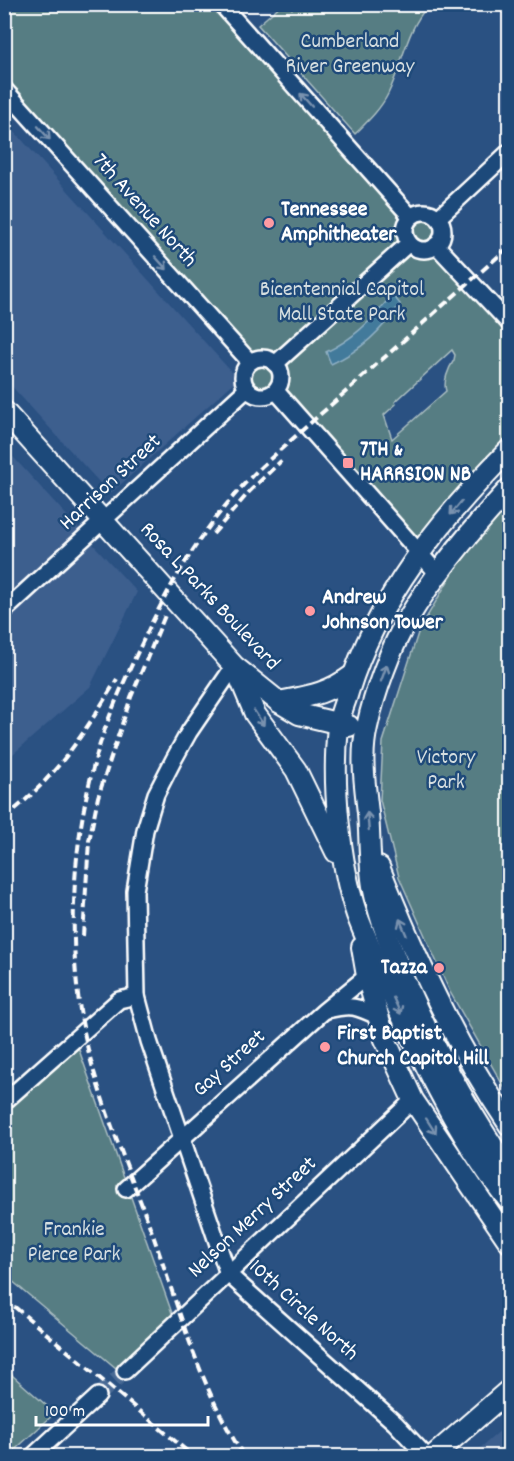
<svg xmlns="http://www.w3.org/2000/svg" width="514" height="1461" font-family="Dekko,sans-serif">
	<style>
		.built { fill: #3c5e8e }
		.green { fill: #577d83; stroke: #abbec1; stroke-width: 1.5; fill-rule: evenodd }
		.water { fill: #427a9b; stroke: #8eafc3; stroke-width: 1.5 }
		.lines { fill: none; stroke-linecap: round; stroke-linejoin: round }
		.minor-tunnel { stroke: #4a6b95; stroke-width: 15; stroke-dasharray: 15 8; stroke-linecap: butt }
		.minor-casing { stroke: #fff; stroke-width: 20 }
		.major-casing { stroke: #fff; stroke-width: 24 }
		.minor { stroke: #1f4a7a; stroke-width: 15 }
		.major { stroke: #1f4a7a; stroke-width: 20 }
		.rail { stroke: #fff; stroke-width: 4; stroke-dasharray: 9 4.5; stroke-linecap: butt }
		.oneway { stroke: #7992af }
		.poi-dot { fill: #ff9aa2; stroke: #1f4a7a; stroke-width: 2 }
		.labels { text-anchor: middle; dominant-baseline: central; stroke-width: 5; stroke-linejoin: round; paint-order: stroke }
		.park-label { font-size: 22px; fill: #d5dee0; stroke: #1f4a7a }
		.poi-label { font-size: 22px; font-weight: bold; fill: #fff; stroke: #1f4a7a; text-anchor: start }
		.street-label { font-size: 22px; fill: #fff; stroke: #1f4a7a }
	</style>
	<rect width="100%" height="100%" fill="#2a5182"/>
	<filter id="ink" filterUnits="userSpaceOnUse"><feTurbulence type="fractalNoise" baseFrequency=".0167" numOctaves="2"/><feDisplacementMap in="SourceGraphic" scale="12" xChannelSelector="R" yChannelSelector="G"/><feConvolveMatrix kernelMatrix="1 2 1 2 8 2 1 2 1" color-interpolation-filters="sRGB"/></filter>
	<g filter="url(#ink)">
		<g class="built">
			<polygon points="5,121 238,379 110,494 5,379"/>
			<polygon points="4,447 137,592 90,687 5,761"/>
			<polygon points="509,1423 509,1456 471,1456"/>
		</g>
		<g class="green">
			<path d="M4,5H221L413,215L427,212L440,220L443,231L440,240L509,324V449L420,554L270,395C251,399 236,382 248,364L5,89ZM452,350L455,355L454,360C448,369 443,382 446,391L392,439L384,415L396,404L395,402Z"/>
			<path d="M296,5H429C406,29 403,64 388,94C380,110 367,122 355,134L258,25L281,5H288L292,9Z"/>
			<polygon points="509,500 509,1096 450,992 399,877 380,800 383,742 419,630 471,542"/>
			<polygon points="78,1047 173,1316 116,1368 5,1275 4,1113"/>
			<polygon points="5,1369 55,1413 8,1456 4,1456"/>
		</g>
		<path class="water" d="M392,294L400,304C381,331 362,350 331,364L326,352C354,339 374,319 392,294Z"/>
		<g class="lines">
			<polyline class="minor-tunnel" points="98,1396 125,1371"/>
			<g class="minor-casing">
				<g id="minor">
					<polyline points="221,4 411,217"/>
					<polyline points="508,4 510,6"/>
					<polyline points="4,89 250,362"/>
					<circle cx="424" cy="231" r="19"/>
					<polyline points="438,218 510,151"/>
					<polyline points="436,245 510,324"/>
					<circle cx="262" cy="377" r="19"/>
					<polyline points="275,364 409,243"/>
					<polyline points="276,391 438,574"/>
					<polyline points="4,611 247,389"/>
					<polyline points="234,666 189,732 174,759 156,794 145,830 135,891 137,996 149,1041 228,1274 395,1423 426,1456"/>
					<path d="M327,1010C352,1004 356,1006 379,1017"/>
					<polyline points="4,1102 119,1000 137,996"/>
					<polyline points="126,1189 324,1011 367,976"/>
					<polyline points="125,1371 413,1100"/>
					<polyline points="33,1456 98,1396"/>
				</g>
			</g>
			<g class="major-casing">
				<g id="major">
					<polyline points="4,411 234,666 279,702 299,714 349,726"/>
					<path d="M510,449C441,518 377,598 348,692C345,703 339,715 338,727C332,781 339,863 357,915C369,947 385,979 399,1010C430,1076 464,1145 510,1202"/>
					<path d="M510,488C473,528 437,570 409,617C391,646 374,694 367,727C360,755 365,785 368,813C370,837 369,863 373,886C380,922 394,956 408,989C436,1053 470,1114 510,1172"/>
					<polyline points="237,671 255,714 296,770 336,852"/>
					<path d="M279,702C310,696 327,694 353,675"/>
					<path d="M379,867C415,957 455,1045 510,1126"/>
					<polyline points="362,947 367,976 384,1037 413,1100 510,1243"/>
					<polyline points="433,1456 510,1389"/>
				</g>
			</g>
			<use href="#minor" class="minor"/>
			<use href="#major" class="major"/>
			<g class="rail">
				<polyline points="213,534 250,491 281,461"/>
				<path d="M4,818C57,777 83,735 117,679"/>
				<polyline points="83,936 89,841 98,797 131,697 166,613"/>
				<polyline points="4,1298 193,1456"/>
				<path d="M244,1456C201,1390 180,1312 154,1238C127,1162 90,1084 79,1003C68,919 74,829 99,747C110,711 126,677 142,643C173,577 209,517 262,466L510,246"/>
			</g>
		</g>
		<defs><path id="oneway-shaft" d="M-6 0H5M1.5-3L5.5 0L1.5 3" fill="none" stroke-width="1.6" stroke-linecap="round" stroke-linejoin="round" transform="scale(1.5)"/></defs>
		<g class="oneway">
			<use href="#oneway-shaft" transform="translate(306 100) rotate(-132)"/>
			<use href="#oneway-shaft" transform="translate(44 133) rotate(48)"/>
			<use href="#oneway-shaft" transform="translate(161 263) rotate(48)"/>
			<use href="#oneway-shaft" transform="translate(456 508) rotate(130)"/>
			<use href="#oneway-shaft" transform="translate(384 673) rotate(-70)"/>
			<use href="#oneway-shaft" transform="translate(259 718) rotate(57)"/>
			<use href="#oneway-shaft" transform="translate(368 821) rotate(-95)"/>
			<use href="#oneway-shaft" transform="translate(403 927) rotate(-113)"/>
			<use href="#oneway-shaft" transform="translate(397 1006) rotate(65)"/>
			<use href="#oneway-shaft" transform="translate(431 1126) rotate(57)"/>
		</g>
	</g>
	<g class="poi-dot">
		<circle cx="269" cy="223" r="6"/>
		<rect x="342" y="457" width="12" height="12" rx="3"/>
		<circle cx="310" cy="611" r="6"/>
		<circle cx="439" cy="968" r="6"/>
		<circle cx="325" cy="1047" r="6"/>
	</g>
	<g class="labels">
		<g class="park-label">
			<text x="350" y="42">Cumberland<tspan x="350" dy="25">River Greenway</tspan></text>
			<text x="342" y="290">Bicentennial Capitol<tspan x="342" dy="25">Mall State Park</tspan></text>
			<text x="446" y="758">Victory<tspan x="446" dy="25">Park</tspan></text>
			<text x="74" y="1230">Frankie<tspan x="74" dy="25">Pierce Park</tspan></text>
		</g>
		<g class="poi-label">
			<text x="281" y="210">Tennessee<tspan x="281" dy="25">Amphitheater</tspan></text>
			<text x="360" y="450">7TH &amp;<tspan x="360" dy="25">HARRSION NB</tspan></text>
			<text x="322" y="598">Andrew<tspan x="322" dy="25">Johnson Tower</tspan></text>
			<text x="427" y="968" text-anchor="end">Tazza</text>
			<text x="337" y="1034">First Baptist<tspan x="337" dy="25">Church Capitol Hill</tspan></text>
		</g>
		<g class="street-label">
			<text transform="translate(144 211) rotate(48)">7th Avenue North</text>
			<text transform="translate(111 483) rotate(-43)">Harrison Street</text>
			<text transform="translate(209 597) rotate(47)">Rosa L Parks Boulevard</text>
			<text transform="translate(230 1064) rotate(-42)">Gay Street</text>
			<text transform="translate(253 1218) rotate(-43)">Nelson Merry Street</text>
			<text transform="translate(303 1311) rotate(42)">10th Circle North</text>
		</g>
	</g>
	<rect width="514" height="1461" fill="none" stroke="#1f4a7a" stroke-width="24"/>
	<rect x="12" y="12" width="490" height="1437" fill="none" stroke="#fff" stroke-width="2" filter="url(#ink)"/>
	<path d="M36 1416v9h172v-9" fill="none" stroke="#ffffff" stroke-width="3"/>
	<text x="45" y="1416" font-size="18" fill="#ffffff" stroke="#1f4a7a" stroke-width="4.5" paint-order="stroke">100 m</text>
</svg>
